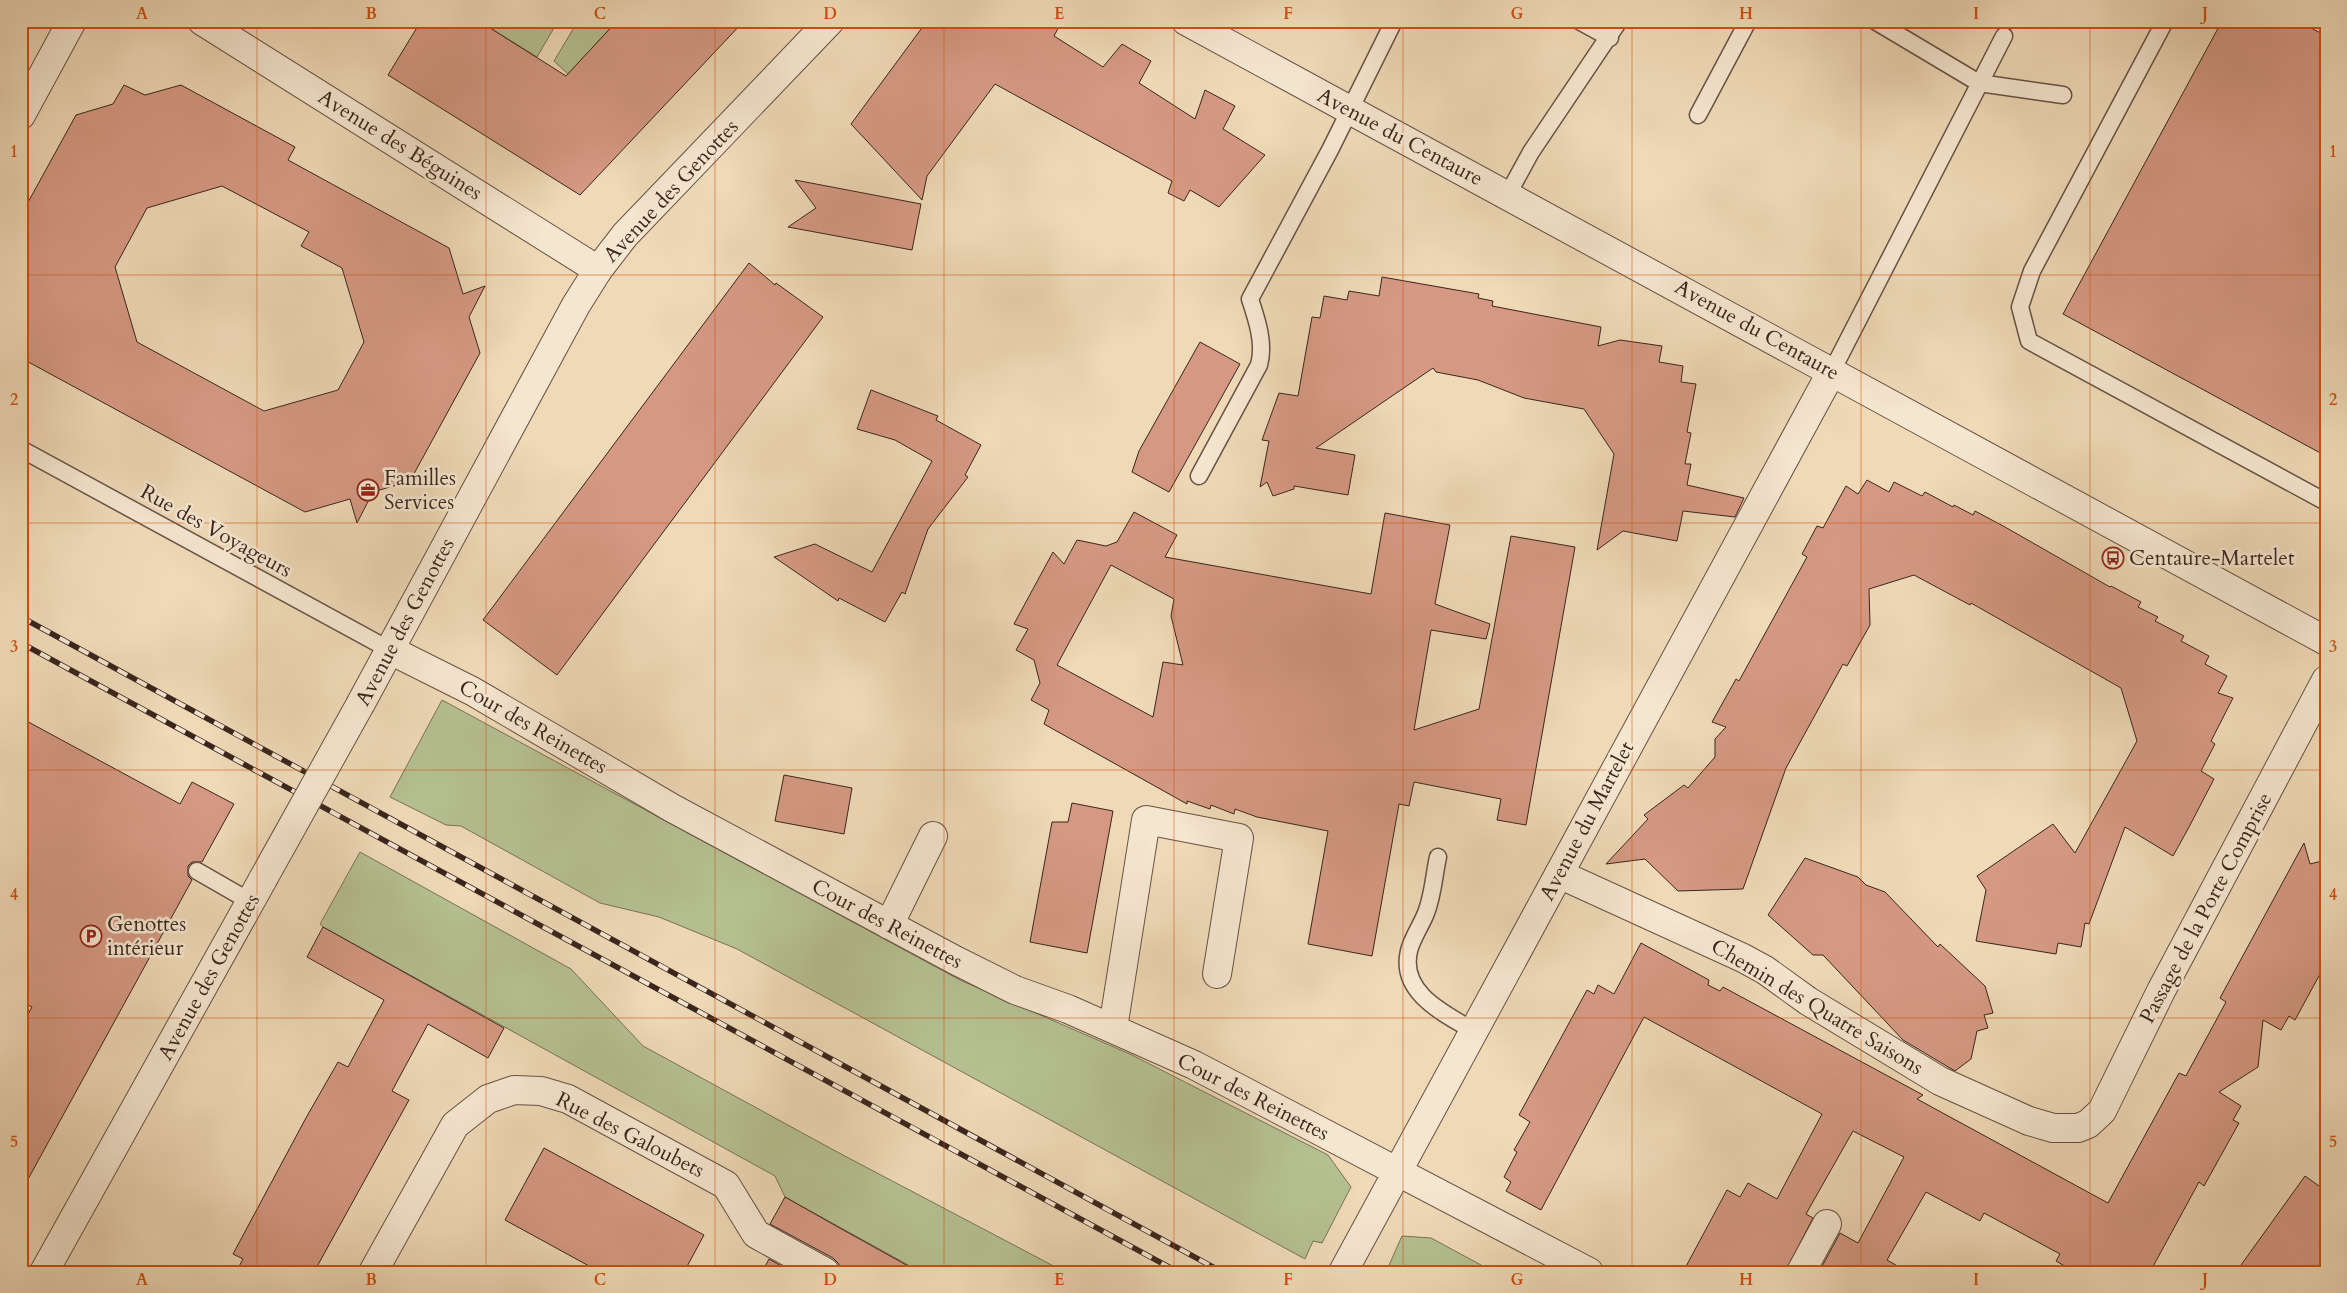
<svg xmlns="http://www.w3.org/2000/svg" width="2347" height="1293" font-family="Cardo,serif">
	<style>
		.green { fill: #b5c091; stroke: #787257 }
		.building { fill: #d59983; stroke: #3a251d; fill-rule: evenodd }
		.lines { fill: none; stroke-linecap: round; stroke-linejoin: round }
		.service-casing { stroke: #675244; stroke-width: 19 }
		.minor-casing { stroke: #675244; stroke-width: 30 }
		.tertiary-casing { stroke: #675244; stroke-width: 30 }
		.service { stroke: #f5e6d0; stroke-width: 16 }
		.minor { stroke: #f5e6d0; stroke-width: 28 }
		.tertiary { stroke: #f5e6d0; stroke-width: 28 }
		.rail-casing { stroke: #3a251d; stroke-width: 5.5 }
		.rail { stroke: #f5e6d0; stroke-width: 4; stroke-dasharray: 11; stroke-linecap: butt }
		.tertiary-bridge-casing { stroke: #675244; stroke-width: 30; stroke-linecap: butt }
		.tertiary-bridge { stroke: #f5e6d0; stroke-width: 28 }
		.grid { fill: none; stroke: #ce510f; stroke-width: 1; stroke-opacity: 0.55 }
		.labels { text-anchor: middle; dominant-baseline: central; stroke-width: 5; stroke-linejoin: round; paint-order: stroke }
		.street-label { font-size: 21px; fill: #3a251d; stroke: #f5e6d0 }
		.poi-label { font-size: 21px; fill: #3a251d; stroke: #f5e6d0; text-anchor: start }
		.neatline { fill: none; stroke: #ce510f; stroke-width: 2 }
		.grid-label { font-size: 16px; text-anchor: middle; font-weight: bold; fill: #ce510f }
	</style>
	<rect width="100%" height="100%" fill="#efd9b7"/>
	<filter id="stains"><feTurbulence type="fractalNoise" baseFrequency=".004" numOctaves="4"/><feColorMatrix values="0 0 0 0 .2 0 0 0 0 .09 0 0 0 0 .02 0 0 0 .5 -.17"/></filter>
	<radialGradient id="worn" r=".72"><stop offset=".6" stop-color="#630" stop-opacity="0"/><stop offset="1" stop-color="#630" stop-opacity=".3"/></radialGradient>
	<g class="green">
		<polygon points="479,21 558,21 537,57"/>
		<polygon points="578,21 617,21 568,74 554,61"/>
		<polygon points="442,700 960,980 1132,1055 1328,1155 1351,1187 1322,1243 1313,1241 1305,1259 737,949 659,917 600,903 461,826 446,825 390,797"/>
		<polygon points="360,852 571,969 643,1046 841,1154 1065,1272 921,1272 785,1197 775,1176 323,927 320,924"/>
		<polygon points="1402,1236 1431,1238 1494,1272 1386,1272"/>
	</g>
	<g class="building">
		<polygon points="421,21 479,21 566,76 617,21 744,21 580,195 388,75"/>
		<polygon points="927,21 1062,21 1054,36 1103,67 1122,44 1151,61 1139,83 1195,119 1205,90 1235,106 1223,129 1265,155 1219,207 1190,190 1184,201 1168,193 1172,181 995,84 927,176 922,200 851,124"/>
		<polygon points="2222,21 2298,21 2326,36 2326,456 2063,314"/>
		<path d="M124,85L145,95L181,85L295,147L288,160L449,248L463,294L485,286L469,317L480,353L410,481L373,492L357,523L350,499L305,512L21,358V215L76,115L113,104ZM222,186L309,232L301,246L342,268L364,342L338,390L264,411L137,342L115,267L147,208Z"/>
		<polygon points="795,180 921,204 912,250 788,227 816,208"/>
		<polygon points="749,263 775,285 776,283 823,317 557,675 483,620"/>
		<polygon points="1382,277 1479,294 1478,298 1493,301 1492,306 1601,327 1598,346 1620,340 1662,346 1659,362 1683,366 1681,382 1696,384 1687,432 1691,433 1685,464 1691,464 1687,485 1744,498 1735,517 1683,511 1677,541 1623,531 1597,550 1614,454 1584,409 1524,398 1478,380 1436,372 1433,368 1316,448 1355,455 1348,495 1294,486 1294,489 1273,496 1267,482 1260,487 1269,441 1262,440 1279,393 1298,396 1312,317 1320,318 1324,296 1347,300 1349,291 1379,296"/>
		<polygon points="1200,342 1240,364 1169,492 1132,472 1139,451"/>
		<polygon points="871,390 938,416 936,420 981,445 965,475 968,477 928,529 905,594 902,592 885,622 839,598 838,601 774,557 815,544 872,572 932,461 895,440 857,429"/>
		<polygon points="1867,480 1889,492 1894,482 1922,496 1925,492 1953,507 1954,505 1973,515 1975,511 2005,527 2110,587 2111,586 2141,602 2138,607 2158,617 2155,621 2184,636 2181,641 2209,656 2205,664 2227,676 2218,693 2233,698 2211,741 2215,744 2201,771 2214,779 2188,829 2173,856 2125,827 2089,924 2085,923 2081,947 2058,943 2056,954 1976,941 1986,890 1977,876 2053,824 2075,853 2137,741 2121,688 1971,603 1970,605 1914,575 1869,589 1870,625 1847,666 1843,664 1786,768 1743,889 1678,891 1645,859 1606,864 1648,819 1644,815 1684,785 1688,788 1715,757 1715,739 1726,727 1712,722 1736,679 1739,681 1807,557 1802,554 1817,526 1823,528 1846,486 1858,494"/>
		<path d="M1134,512L1177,535L1165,557L1371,594L1385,513L1450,525L1435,604L1490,624L1486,639L1431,630L1414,730L1479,709L1511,536L1575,547L1526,825L1497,820L1501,799L1414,782L1409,806L1399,804L1372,956L1308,944L1328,831L1257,817L1235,809L1234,814L1211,805L1210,809L1187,801V804L1044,724L1049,710L1031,700L1040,683L1034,660L1016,650L1028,629L1014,624L1053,552L1064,564L1077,540L1106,546L1117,542ZM1111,565L1174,599L1171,616L1183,665L1163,662L1153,717L1057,665Z"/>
		<polygon points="21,718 180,804 192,782 234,804 202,862 192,862 188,866 188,876 192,880 21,1192 21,1027 32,1007 21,1001"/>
		<polygon points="784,775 852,788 844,834 775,821"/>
		<polygon points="1072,803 1113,811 1087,953 1030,942 1052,822 1068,822"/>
		<polygon points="2304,843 2310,864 2326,860 2326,963 2295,1020 2289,1016 2281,1030 2263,1020 2258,1067 2219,1092 2241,1106 2233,1120 2239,1123 2204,1186 2199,1182 2150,1272 2075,1272 2056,1261 2060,1254 1999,1221 1984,1213 1980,1221 1926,1192 1887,1260 1908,1272 1819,1272 1840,1233 1858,1243 1904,1157 1853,1131 1806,1214 1813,1218 1785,1272 1683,1272 1727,1190 1740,1197 1748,1183 1777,1199 1822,1114 1644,1017 1541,1210 1506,1191 1511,1182 1504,1177 1517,1152 1514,1150 1530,1122 1519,1115 1531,1093 1587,990 1594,994 1598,985 1614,994 1641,943 1709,980 1708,985 1720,991 1723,987 1923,1095 1917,1099 2108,1203 2179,1073 2186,1076 2188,1072 2226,1002 2220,998"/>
		<polygon points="1805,858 1858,877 1866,885 1885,892 1938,947 1940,944 1985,986 1993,1013 1984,1015 1988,1028 1977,1031 1971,1059 1955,1071 1903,1040 1823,955 1813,955 1768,915"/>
		<polygon points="323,927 504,1028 488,1058 428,1024 392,1091 409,1100 314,1272 236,1272 243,1259 233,1254 307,1116 338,1062 348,1067 384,1000 307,957"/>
		<polygon points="544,1148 704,1235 684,1272 600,1272 505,1220"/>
		<polygon points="2305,1176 2326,1191 2326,1272 2236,1272"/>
		<polygon points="785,1197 838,1227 919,1272 841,1272 839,1264 833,1258 770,1224"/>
		<polygon points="769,1259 792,1272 762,1272"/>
	</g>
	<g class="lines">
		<g class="service-casing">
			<g id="service">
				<polyline points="1579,21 1610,38"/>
				<polyline points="1875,21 1979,83 2063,95"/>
				<polyline points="2165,21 2032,271 2020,307 2029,341 2326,502"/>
				<polyline points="1698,115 1748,21"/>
				<polyline points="1508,194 1531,152 1619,21"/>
				<polyline points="1832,371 2004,36"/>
				<polyline points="21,449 390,650"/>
				<path d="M1199,476L1259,365C1265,344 1257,320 1250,299L1330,150L1394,21"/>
				<path d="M1438,857C1434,875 1433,896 1426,913C1421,926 1412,938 1409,951C1399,993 1445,1014 1474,1031"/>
				<polyline points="197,871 251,902"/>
			</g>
		</g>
		<g class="minor-casing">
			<g id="minor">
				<polyline points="1186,21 2326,641"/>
				<polyline points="21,115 72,21"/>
				<polyline points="390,650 472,691 672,808 955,960 1015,990 1068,1009 1194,1065 1589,1272"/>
				<polyline points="1559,874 1743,958 1765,970 1808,1001 1940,1081 2029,1121 2053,1128 2078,1128 2088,1124 2102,1111 2161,991 2326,680"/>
				<polyline points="889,925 933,836"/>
				<polyline points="1113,1028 1146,820 1239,838 1217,974"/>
				<polyline points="373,1272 455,1125 488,1099 514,1090 541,1091 568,1099 726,1185 756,1234 825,1272"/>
				<polyline points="1343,1272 1832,371"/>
				<polyline points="1801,1272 1827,1224"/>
			</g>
		</g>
		<g class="tertiary-casing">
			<g id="tertiary">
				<polyline points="202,21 598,270"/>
				<polyline points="361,703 576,305 598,270 625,235 830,21"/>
				<polyline points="44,1272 263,879"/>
			</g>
		</g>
		<use href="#service" class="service"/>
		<use href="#minor" class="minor"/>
		<use href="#tertiary" class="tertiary"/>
		<g class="rail-casing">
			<g id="rail">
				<polyline points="21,617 1222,1272"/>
				<polyline points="21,643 1178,1272"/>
			</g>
		</g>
		<use href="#rail" class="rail"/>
		<g class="tertiary-bridge-casing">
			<polyline id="tertiary-bridge" points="263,879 361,703"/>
		</g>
		<use href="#tertiary-bridge" class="tertiary-bridge"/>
	</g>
	<path class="grid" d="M257,21V1272M486,21V1272M715,21V1272M944,21V1272M1174,21V1272M1403,21V1272M1632,21V1272M1861,21V1272M2090,21V1272M21,275H2326M21,523H2326M21,770H2326M21,1018H2326"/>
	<defs>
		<g id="office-ring" transform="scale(1.125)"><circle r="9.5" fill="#f5e6d0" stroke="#8f2418" stroke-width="1.5"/><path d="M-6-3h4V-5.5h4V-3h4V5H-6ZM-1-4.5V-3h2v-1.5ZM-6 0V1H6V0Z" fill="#8f2418"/></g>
		<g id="bus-ring" transform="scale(1.125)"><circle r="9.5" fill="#f5e6d0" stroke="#8f2418" stroke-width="1.5"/><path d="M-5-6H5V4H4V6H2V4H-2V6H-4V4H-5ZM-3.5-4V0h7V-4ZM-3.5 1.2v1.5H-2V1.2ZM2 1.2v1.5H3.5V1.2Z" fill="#8f2418"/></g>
		<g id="parking-ring" transform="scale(1.125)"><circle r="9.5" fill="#f5e6d0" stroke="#8f2418" stroke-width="1.5"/><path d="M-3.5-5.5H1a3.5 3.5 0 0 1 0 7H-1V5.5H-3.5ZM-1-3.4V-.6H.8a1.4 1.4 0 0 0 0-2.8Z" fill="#8f2418"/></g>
	</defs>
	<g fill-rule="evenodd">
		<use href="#office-ring" x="368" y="490"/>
		<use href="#bus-ring" x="2113" y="558"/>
		<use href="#parking-ring" x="91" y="936"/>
	</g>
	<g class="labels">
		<g class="street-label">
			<text transform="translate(1400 137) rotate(28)">Avenue du Centaure</text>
			<text transform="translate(400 145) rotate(32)">Avenue des Béguines</text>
			<text transform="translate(671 191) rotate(-47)">Avenue des Genottes</text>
			<text transform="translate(1757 330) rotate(29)">Avenue du Centaure</text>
			<text transform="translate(216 531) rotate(29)">Rue des Voyageurs</text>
			<text transform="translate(405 622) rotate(-62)">Avenue des Genottes</text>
			<text transform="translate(533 727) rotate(30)">Cour des Reinettes</text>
			<text transform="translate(1587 821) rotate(-62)">Avenue du Martelet</text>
			<text transform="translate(2206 908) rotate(-62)">Passage de la Porte Comprise</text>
			<text transform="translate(887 924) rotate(28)">Cour des Reinettes</text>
			<text transform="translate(209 977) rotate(-61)">Avenue des Genottes</text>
			<text transform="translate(1817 1007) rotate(31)">Chemin des Quatre Saisons</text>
			<text transform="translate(1253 1097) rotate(27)">Cour des Reinettes</text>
			<text transform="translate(630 1135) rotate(27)">Rue des Galoubets</text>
		</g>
		<g class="poi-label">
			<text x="384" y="478">Familles<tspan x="384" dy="24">Services</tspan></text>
			<text x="2129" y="558">Centaure-Martelet</text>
			<text x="107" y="924">Genottes<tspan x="107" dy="24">intérieur</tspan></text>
		</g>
	</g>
	<rect width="2347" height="1293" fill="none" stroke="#efd9b7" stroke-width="55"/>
	<rect x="28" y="28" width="2292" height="1238" class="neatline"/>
	<g class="grid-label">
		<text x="142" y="19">A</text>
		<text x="371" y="19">B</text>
		<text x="600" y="19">C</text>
		<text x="830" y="19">D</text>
		<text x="1059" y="19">E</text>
		<text x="1288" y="19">F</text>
		<text x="1517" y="19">G</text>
		<text x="1746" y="19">H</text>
		<text x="1976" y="19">I</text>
		<text x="2205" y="19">J</text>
		<text x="14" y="157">1</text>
		<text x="2333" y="157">1</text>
		<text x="14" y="405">2</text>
		<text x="2333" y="405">2</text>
		<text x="14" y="652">3</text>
		<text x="2333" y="652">3</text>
		<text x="14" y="900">4</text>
		<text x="2333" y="900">4</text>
		<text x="14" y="1147">5</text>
		<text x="2333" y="1147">5</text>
		<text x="142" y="1285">A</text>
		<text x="371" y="1285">B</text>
		<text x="600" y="1285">C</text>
		<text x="830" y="1285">D</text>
		<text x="1059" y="1285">E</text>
		<text x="1288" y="1285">F</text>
		<text x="1517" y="1285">G</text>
		<text x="1746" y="1285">H</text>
		<text x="1976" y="1285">I</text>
		<text x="2205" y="1285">J</text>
	</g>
	<rect width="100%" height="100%" filter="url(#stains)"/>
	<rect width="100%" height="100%" fill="url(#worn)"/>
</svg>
